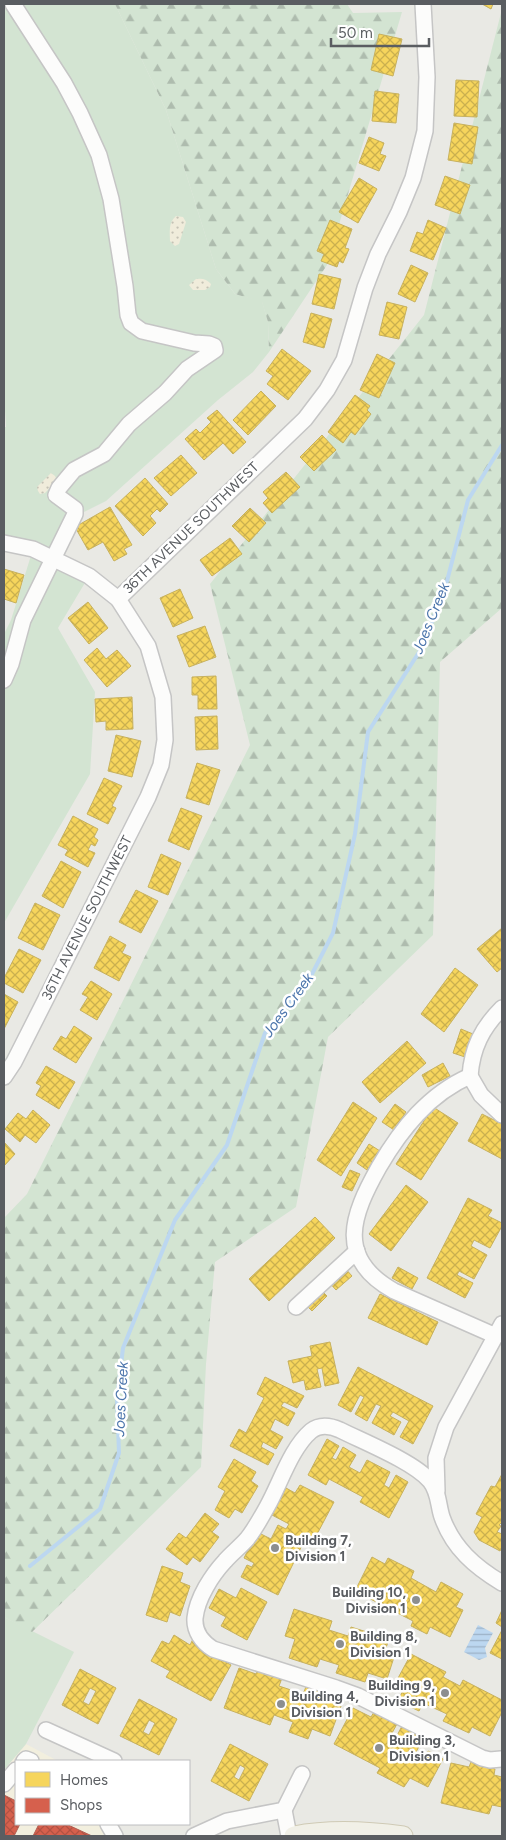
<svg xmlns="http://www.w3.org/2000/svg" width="506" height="1840" font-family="Figtree,sans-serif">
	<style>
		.commercial { fill: #f2efde }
		.green { fill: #d3e4d2 }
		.forest { fill: url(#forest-firs) }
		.sand { fill: url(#sand-dots) }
		.water { fill: url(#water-rules) }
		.homes { fill: url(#homes-cross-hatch); stroke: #c7b15e; fill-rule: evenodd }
		.shops { fill: url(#shops-cross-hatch); stroke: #b15f53 }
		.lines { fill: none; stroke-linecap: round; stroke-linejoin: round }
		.stream { stroke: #bcd7f0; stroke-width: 4 }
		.minor-casing { stroke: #c5c5c5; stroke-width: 18 }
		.major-casing { stroke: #cfcab5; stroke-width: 21 }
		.minor { stroke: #fcfcfb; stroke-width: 15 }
		.major { stroke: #f1f0e7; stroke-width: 19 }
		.poi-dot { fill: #8c8e8f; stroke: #fff; stroke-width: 2 }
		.labels { text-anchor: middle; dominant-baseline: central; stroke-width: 5; stroke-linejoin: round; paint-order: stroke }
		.street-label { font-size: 14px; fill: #5a5d61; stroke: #fff }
		.poi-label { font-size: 14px; font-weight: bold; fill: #5a5d61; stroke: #fff; text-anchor: start }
		.water-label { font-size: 15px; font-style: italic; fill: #4c75ac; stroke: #fff }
	</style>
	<defs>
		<pattern id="forest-firs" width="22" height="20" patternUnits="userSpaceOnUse" patternTransform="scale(1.25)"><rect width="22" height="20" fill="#d3e4d2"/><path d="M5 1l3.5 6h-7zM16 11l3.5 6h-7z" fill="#aebcae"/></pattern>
		<pattern id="sand-dots" width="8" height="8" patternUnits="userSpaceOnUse" patternTransform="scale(1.25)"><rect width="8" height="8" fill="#f0ecdb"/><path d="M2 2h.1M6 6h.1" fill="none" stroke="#c5c2b5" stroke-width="1.8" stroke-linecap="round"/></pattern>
		<pattern id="water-rules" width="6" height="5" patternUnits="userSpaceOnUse" patternTransform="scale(1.25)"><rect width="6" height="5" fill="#bcd7f0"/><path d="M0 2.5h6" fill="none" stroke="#9cb2c6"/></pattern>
		<pattern id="homes-cross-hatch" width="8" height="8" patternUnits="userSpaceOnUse" patternTransform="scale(1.25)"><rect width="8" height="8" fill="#f6d55c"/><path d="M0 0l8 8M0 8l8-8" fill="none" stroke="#cab04f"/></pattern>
		<pattern id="shops-cross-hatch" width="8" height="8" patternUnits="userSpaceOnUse" patternTransform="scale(1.25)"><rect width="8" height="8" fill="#d6604d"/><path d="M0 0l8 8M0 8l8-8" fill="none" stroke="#b15243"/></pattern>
	</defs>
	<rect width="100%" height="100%" fill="#e9e9e4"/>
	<polygon class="commercial" points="26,1744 58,1761 16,1761 16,1824 117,1824 123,1836 4,1836 4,1770"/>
	<g class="green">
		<polygon points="4,4 115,4 166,110 216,269 235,294 262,301 268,322 269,352 253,372 218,400 106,501 76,516 57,560 89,576 58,628 95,692 90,774 4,923 4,634 11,620 33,549 4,543 4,427 6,427 4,393"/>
		<polygon points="4,1617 74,1652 26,1744 4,1770"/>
	</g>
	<g class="forest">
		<polygon points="115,4 347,4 353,13 402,12 327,265 269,352 268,322 262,302 235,294 216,269 166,110"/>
		<polygon points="502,9 502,608 440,662 433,935 328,1037 296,1207 215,1262 206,1364 201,1467 32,1632 4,1617 4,1218 27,1194 250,745 210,584 424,315"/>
	</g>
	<g class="sand">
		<path d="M176,216L183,217L186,222L179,244L175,246L170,241C170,232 168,223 176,216Z"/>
		<path d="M196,279C202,278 207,279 211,284L210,287L205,290H193L189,285Z"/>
		<polygon points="51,473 55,476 57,480 45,493 40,494 38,491 37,487"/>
	</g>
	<polygon class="water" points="478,1625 493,1633 485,1648 487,1657 479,1660 464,1652"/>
	<g class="homes">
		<polygon points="482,4 493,4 491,9"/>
		<polygon points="379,34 402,39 393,76 371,70"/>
		<polygon points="456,80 479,81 477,117 454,116"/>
		<polygon points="375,91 399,94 396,123 372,121"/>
		<polygon points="454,123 478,127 472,164 448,160"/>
		<polygon points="369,137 384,143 380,154 386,156 379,171 359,163"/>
		<polygon points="445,176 470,185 460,214 435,205"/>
		<polygon points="359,178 377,189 358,223 339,212"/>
		<polygon points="330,220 352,229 345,248 349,249 343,263 339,261 337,267 321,261 324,254 317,251"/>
		<polygon points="428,220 446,228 433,260 410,251 417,232 423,234"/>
		<polygon points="411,265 428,273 415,302 398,294"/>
		<polygon points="319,274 341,279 334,309 312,304"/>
		<polygon points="387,302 407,307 399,339 379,335"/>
		<polygon points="311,313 332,319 324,348 303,342"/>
		<polygon points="282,349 311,371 288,400 267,384 273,376 266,371"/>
		<polygon points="377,354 395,363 379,398 360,390"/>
		<polygon points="261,391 276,406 248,435 233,420"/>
		<polygon points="355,395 370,406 367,410 371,414 355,435 351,432 343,443 328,432"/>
		<polygon points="217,410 246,442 233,454 223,443 204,460 185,439 196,429 200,433 211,422 207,418"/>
		<polygon points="322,435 336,450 314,471 300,457"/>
		<polygon points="181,455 197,473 171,496 154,478"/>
		<polygon points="286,472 300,487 272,513 263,503 268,498 263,492"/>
		<polygon points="145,478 168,504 160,512 157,509 150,516 156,523 143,536 115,506"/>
		<polygon points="110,507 132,545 124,549 127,554 114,561 103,542 88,550 75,527"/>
		<polygon points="250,508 266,523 249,542 232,526"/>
		<polygon points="230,538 242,554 212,576 200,560"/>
		<polygon points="4,569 24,575 16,603 4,599"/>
		<polygon points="180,589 193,618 173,627 160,598"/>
		<polygon points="88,602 108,628 89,644 68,618"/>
		<polygon points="205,626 216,657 189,667 177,636"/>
		<polygon points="97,648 106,659 117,650 131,666 107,687 84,660"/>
		<polygon points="216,676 217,709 198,709 198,695 192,695 192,677"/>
		<polygon points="132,697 133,729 106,730 106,721 96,722 95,699"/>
		<polygon points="217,716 218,749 196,750 195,717"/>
		<polygon points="116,735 141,741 132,777 108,771"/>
		<polygon points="197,763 220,770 209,805 186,798"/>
		<polygon points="104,778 122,786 112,806 116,808 108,824 87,814"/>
		<polygon points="181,808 202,816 189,850 168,841"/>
		<polygon points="73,816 98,829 94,837 98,840 95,846 91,844 88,850 95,853 88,867 65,855 68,850 58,845"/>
		<polygon points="161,854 181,863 168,895 148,887"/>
		<polygon points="61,861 81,872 63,908 42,896"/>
		<polygon points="136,890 158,901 141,933 119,922"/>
		<polygon points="35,903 60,915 43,950 18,938"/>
		<polygon points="502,928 502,968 497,972 477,949"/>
		<polygon points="110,936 126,945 122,953 131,957 119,981 94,968"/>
		<polygon points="19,949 41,960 23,993 4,983 4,978"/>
		<polygon points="455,968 478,985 444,1032 421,1014"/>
		<polygon points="91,981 112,994 97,1020 80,1010 88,997 82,994"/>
		<polygon points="4,994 18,1002 4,1029"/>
		<polygon points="74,1026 92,1038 76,1063 53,1049 61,1036 66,1039"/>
		<polygon points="461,1029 473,1034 465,1057 453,1053"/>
		<polygon points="407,1041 426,1063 380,1103 362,1082"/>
		<polygon points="443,1063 450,1076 428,1087 422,1075"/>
		<polygon points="46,1066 75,1082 59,1109 36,1095 41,1086 36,1083"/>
		<polygon points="353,1102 377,1118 341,1176 317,1160"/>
		<polygon points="395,1104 406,1112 394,1130 382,1122"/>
		<polygon points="433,1107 458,1123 421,1180 396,1164"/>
		<polygon points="33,1110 50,1125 36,1143 25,1135 20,1142 5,1129 18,1113 26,1119"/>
		<polygon points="482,1114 502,1124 502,1159 468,1141"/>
		<polygon points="4,1142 15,1154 4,1166"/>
		<polygon points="369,1144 380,1151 367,1170 357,1163"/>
		<polygon points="350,1170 360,1174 352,1191 342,1187"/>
		<polygon points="406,1185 428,1202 391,1251 369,1234"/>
		<polygon points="468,1198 492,1210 488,1216 502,1223 502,1226 490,1248 474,1240 471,1246 487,1255 474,1279 459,1271 457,1275 473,1283 465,1298 427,1278"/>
		<polygon points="315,1217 335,1238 269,1301 249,1279"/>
		<polygon points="344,1267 352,1276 336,1290 328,1281"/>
		<polygon points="398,1267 418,1278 412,1289 392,1278"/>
		<polygon points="319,1288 327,1296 312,1311 304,1303"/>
		<polygon points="380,1294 438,1322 427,1345 368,1318"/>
		<polygon points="330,1342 339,1383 325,1386 322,1368 317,1369 321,1387 306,1390 304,1380 293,1383 288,1361 312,1356 310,1346"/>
		<polygon points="358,1367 433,1406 413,1444 400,1437 409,1421 393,1412 390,1416 401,1422 394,1435 372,1423 381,1406 376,1404 367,1421 355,1414 364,1397 360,1395 351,1412 338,1405"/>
		<polygon points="265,1377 304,1396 297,1408 284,1402 281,1406 295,1413 288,1426 275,1419 270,1430 283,1437 276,1449 263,1442 261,1447 274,1454 268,1465 230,1446 239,1429 246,1433 264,1398 257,1394"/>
		<polygon points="327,1439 339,1446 332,1458 336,1460 343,1447 356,1455 349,1467 360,1473 367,1460 390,1472 384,1485 389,1488 396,1475 408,1482 389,1518 360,1502 363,1497 329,1479 326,1485 308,1475"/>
		<polygon points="234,1459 256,1472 251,1481 258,1486 242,1513 235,1509 229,1518 215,1510 225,1491 218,1487"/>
		<polygon points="502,1474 502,1522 499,1525 501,1526 497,1532 502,1534 502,1547 500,1551 479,1540 474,1532 482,1517 476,1514 491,1486 495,1487"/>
		<polygon points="300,1485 334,1502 315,1538 307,1535 278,1595 241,1577 247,1565 252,1567 254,1563 244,1558 257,1532 271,1539 278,1525 286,1529 289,1524 272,1515 286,1488 295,1493"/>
		<polygon points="205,1513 219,1524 212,1532 219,1537 200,1562 193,1557 187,1565 166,1549 179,1533 186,1538"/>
		<polygon points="372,1557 385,1564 388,1558 414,1571 411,1578 436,1592 441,1582 463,1594 456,1607 463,1610 450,1637 430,1627 427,1634 411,1626 413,1621 355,1591"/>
		<polygon points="162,1566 183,1573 180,1582 190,1586 180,1616 170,1612 167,1622 146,1615"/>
		<polygon points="241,1588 267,1602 247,1640 221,1626 226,1617 209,1608 219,1589 236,1598"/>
		<polygon points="294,1609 332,1621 329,1630 348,1636 351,1627 389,1639 386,1648 396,1651 387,1679 368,1673 365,1682 336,1673 339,1665 320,1659 317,1667 289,1658 295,1639 285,1636"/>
		<polygon points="502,1610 502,1627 496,1623"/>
		<polygon points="502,1630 502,1659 490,1653"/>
		<polygon points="174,1635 190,1645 193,1639 213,1655 231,1665 211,1701 166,1677 170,1671 151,1661 162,1641 169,1644"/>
		<polygon points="411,1654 446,1672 443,1677 460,1686 463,1680 502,1700 502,1712 490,1736 472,1727 469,1733 443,1721 447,1714 423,1703 419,1711 398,1701 406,1684 397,1680"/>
		<polygon points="239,1668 256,1674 258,1670 282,1678 279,1686 303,1694 308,1682 336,1692 332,1702 341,1706 330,1736 312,1729 308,1739 289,1732 293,1722 274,1715 270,1725 224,1708"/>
		<path d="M80,1669L116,1688L98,1724L62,1705ZM90,1688L96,1691L89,1705L83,1702Z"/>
		<path d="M139,1699L177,1719L159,1755L120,1736ZM149,1720L155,1723L149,1735L143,1732Z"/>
		<polygon points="353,1708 371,1717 374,1712 397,1724 387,1742 392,1745 402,1726 424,1737 414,1756 422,1760 428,1751 443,1759 428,1787 410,1778 404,1787 377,1773 380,1768 334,1744"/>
		<path d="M230,1744L268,1764L249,1801L211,1781ZM240,1765L245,1768L239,1780L234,1777Z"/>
		<polygon points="471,1762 495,1769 494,1775 502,1777 502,1807 492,1805 489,1814 441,1803 451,1763 469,1767"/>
	</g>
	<g class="shops">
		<polygon points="4,1795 16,1801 16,1824 20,1824 14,1836 4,1836"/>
		<polygon points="39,1824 66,1824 92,1836 33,1836"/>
	</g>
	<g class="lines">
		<polyline class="stream" points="30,1566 100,1509 119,1453 117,1399 123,1348 175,1220 227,1145 265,1033 312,974 333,933 355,834 368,732 423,646 447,581 468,500 502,445"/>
		<g class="minor-casing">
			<g id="minor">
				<polyline points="4,543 33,549 89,576 118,599 148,646 163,697 165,740 161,765 148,797 14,1062 4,1077"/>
				<polyline points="118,599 305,419 327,390 344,360 365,288 378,254 399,212 413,178 425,131 427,77 423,4"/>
				<polyline points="4,680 11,664 23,620 75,514 75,509 56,495 59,488 74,470 104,454 129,424 165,393 187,369 215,350 214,346 209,344 194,343 142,331 131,323 128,315 125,286 111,199 99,155 80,113 64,83 13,4"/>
				<path d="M470,1076C429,1094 401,1129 379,1167C352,1215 335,1258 394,1291L496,1336"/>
				<path d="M470,1076C472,1048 482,1028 502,1008"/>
				<polyline points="470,1076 481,1095 502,1115"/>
				<polyline points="296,1307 357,1251"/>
				<polyline points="437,1491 436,1458 446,1427 502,1324"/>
				<polyline points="46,1730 114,1761"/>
				<path d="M501,1759L490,1760L482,1758L358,1696L336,1688L213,1649C202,1642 194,1631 195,1618C197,1598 212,1575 225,1561C232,1553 240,1547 247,1539C255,1529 261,1518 267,1507C280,1484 291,1448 311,1431C320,1424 331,1426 340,1430C364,1442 414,1462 430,1481C439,1492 438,1505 442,1517C453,1548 475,1567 502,1583"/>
				<polyline points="24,1761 26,1759 31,1761"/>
				<polyline points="4,1784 16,1770"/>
				<polyline points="284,1810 289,1836"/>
				<polyline points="108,1824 115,1836"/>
				<polyline points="194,1836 227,1821 284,1810 302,1774"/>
			</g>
		</g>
		<g class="major-casing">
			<path id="major" d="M294,1836C330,1829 367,1831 403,1836"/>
		</g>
		<use href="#minor" class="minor"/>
		<use href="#major" class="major"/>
	</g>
	<g class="poi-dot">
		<circle cx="275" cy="1548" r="5"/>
		<circle cx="416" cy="1600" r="5"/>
		<circle cx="340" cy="1644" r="5"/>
		<circle cx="445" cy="1693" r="5"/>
		<circle cx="281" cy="1704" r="5"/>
		<circle cx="379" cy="1748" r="5"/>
	</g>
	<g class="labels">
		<g class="street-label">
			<text transform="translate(191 528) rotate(-44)">36TH AVENUE SOUTHWEST</text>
			<text transform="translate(87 918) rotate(-63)">36TH AVENUE SOUTHWEST</text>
		</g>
		<g class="poi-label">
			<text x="285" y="1540">Building 7,<tspan x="285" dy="16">Division 1</tspan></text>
			<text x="406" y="1592" text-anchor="end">Building 10,<tspan x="406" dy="16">Division 1</tspan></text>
			<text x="350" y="1636">Building 8,<tspan x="350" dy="16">Division 1</tspan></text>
			<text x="435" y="1685" text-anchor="end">Building 9,<tspan x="435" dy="16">Division 1</tspan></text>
			<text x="291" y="1696">Building 4,<tspan x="291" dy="16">Division 1</tspan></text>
			<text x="389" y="1740">Building 3,<tspan x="389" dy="16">Division 1</tspan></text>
		</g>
		<g class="water-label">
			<text transform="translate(431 618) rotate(-68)">Joes Creek</text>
			<text transform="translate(288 1005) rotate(-54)">Joes Creek</text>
			<text transform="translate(121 1399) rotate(-87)">Joes Creek</text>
		</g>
	</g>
	<rect width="506" height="1840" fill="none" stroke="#5a5d61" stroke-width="10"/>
	<rect x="15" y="1760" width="175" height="65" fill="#ffffff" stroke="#bdbec0"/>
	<rect x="25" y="1772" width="25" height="15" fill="#f6d55c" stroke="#bdbec0"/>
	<text x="60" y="1785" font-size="15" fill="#5a5d61">Homes</text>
	<rect x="25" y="1798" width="25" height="15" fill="#d6604d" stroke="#bdbec0"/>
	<text x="60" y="1810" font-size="15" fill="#5a5d61">Shops</text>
	<path d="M331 38v8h98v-8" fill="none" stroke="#5a5d61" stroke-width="2.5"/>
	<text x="338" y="38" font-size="15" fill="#5a5d61" stroke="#ffffff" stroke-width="4" paint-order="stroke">50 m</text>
</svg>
